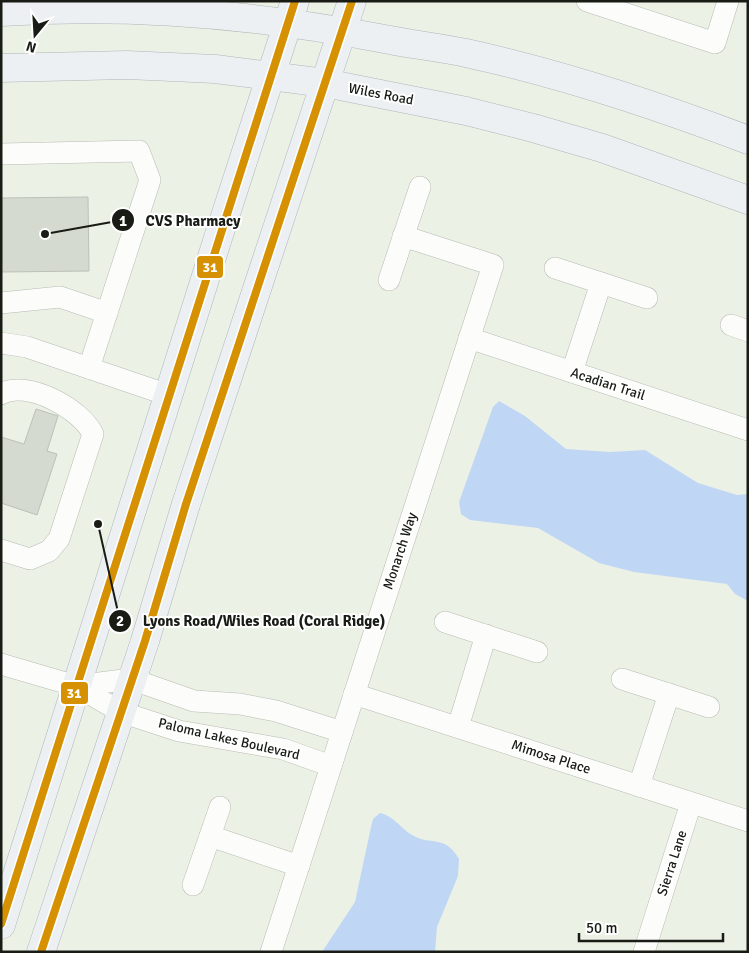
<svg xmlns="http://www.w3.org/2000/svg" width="749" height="953" font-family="Signika,sans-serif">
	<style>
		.water { fill: #bfd6f5 }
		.building { fill: #d5dad1; stroke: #bcc0b7 }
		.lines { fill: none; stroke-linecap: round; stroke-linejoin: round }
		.minor-casing { stroke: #b7bbb2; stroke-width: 22 }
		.major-casing { stroke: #aeb6b8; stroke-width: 29 }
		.minor { stroke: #fcfdfb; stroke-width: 21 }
		.major { stroke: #ecf0f3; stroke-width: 28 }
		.bus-1-casing { stroke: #fff; stroke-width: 11 }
		.bus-1 { stroke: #d69103; stroke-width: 8 }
		.labels { text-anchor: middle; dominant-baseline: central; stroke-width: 4; stroke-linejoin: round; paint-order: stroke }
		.street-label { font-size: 14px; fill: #181c15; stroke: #fff }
		.leader { fill: none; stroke: #181c15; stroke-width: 2 }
		.callout-dot { fill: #181c15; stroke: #fff; stroke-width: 2 }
		.mark-label { font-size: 15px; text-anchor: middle; font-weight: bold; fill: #fff }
		.callout-label { font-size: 15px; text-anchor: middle; font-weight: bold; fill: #181c15; stroke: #fff; stroke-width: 4; stroke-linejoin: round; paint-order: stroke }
		.line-badge { stroke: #fff; stroke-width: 2 }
		.badge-label { font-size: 14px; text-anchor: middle; font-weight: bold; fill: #fff }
	</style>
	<rect width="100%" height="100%" fill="#ecf1e6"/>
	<g class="water">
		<polygon points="499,401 525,416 566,449 610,452 645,450 698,483 737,495 748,494 748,601 735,594 727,584 634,572 599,563 538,528 470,520 461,514 459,502 493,407"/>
		<path d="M380,813C394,816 400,828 412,835C430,846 445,834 459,859L458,876L437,927L435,952H322L355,902L371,827L373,819Z"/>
	</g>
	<g class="building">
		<polygon points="88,197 89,271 1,272 1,198"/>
		<polygon points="36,409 58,416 47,451 57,454 37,515 1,503 1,437 24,444"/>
	</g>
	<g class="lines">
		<g class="minor-casing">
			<g id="minor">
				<polyline points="587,1 715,43 728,1"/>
				<polyline points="1,154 139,151 150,180 89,368"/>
				<polyline points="555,268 647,298"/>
				<polyline points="389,280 420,187"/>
				<polyline points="1,303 60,297 107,313"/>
				<polyline points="731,325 748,331"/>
				<polyline points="469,338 748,430"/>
				<polyline points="1,343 27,347 168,395"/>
				<polyline points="572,372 601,283"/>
				<path d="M1,394C27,379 81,409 93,434L59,539L49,551L30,559L1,550"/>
				<polyline points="445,622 537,652"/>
				<polyline points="1,664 76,686 121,712 179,731 283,749 331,766"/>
				<polyline points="622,679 709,707"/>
				<polyline points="76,686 131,679 194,701 240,704 276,711 342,732"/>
				<polyline points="354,694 748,821"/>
				<polyline points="458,727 486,635"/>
				<polyline points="639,786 669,694"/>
				<polyline points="210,836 220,807"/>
				<polyline points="193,885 210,836 299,866"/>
				<polyline points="271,952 493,265 403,236"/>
				<polyline points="644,952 691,803"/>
			</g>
		</g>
		<g class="major-casing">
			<g id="major">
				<path d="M1,12C130,4 253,14 379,38C408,44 437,47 466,53C562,74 656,105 748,140"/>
				<polyline points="1,68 127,65 215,69 325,83 466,111 533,128 602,148 748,200"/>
				<polyline points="1,925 218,238 295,1"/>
				<polyline points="41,952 145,641 186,504 352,1"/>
			</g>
		</g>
		<use href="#minor" class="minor"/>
		<use href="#major" class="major"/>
		<g class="bus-1-casing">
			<g id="bus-1">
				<polyline points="1,924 295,1"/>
				<polyline points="41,952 145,641 186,504 352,1"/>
			</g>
		</g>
		<use href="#bus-1" class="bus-1"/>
	</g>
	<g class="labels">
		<g class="street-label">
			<text transform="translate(381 94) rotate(11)">Wiles Road</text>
			<text transform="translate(608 384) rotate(18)">Acadian Trail</text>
			<text transform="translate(400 551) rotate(-72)">Monarch Way</text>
			<text transform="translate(229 739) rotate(13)">Paloma Lakes Boulevard</text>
			<text transform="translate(551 757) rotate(18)">Mimosa Place</text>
			<text transform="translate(672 863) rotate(-72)">Sierra Lane</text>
		</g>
	</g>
	<path class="leader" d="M45 234L123 220M98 524L120 621"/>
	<g class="callout-dot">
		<circle cx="45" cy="234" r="5"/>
		<circle cx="98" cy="524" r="5"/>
		<circle cx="123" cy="220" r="12"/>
		<circle cx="120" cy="621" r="12"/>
	</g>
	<g class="mark-label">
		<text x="123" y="226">1</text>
		<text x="120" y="626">2</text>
	</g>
	<g class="callout-label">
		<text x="193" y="226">CVS Pharmacy</text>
		<text x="264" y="626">Lyons Road/Wiles Road (Coral Ridge)</text>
	</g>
	<g class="line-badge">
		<rect x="196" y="255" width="28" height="24" rx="5" fill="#d69103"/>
		<rect x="60" y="681" width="29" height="24" rx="5" fill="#d69103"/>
	</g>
	<g class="badge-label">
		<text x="210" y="272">31</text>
		<text x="74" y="698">31</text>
	</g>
	<rect width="749" height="953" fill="none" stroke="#181c15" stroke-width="5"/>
	<g transform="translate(35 35) rotate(198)" stroke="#ffffff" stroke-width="4" paint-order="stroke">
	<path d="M0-4L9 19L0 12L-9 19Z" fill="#181c15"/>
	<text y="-8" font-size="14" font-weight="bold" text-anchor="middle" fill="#181c15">N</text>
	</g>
	<path d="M579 933v8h144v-8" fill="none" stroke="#181c15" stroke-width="2.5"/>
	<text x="586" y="933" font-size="15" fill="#181c15" stroke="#ffffff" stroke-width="4" paint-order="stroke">50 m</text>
</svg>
